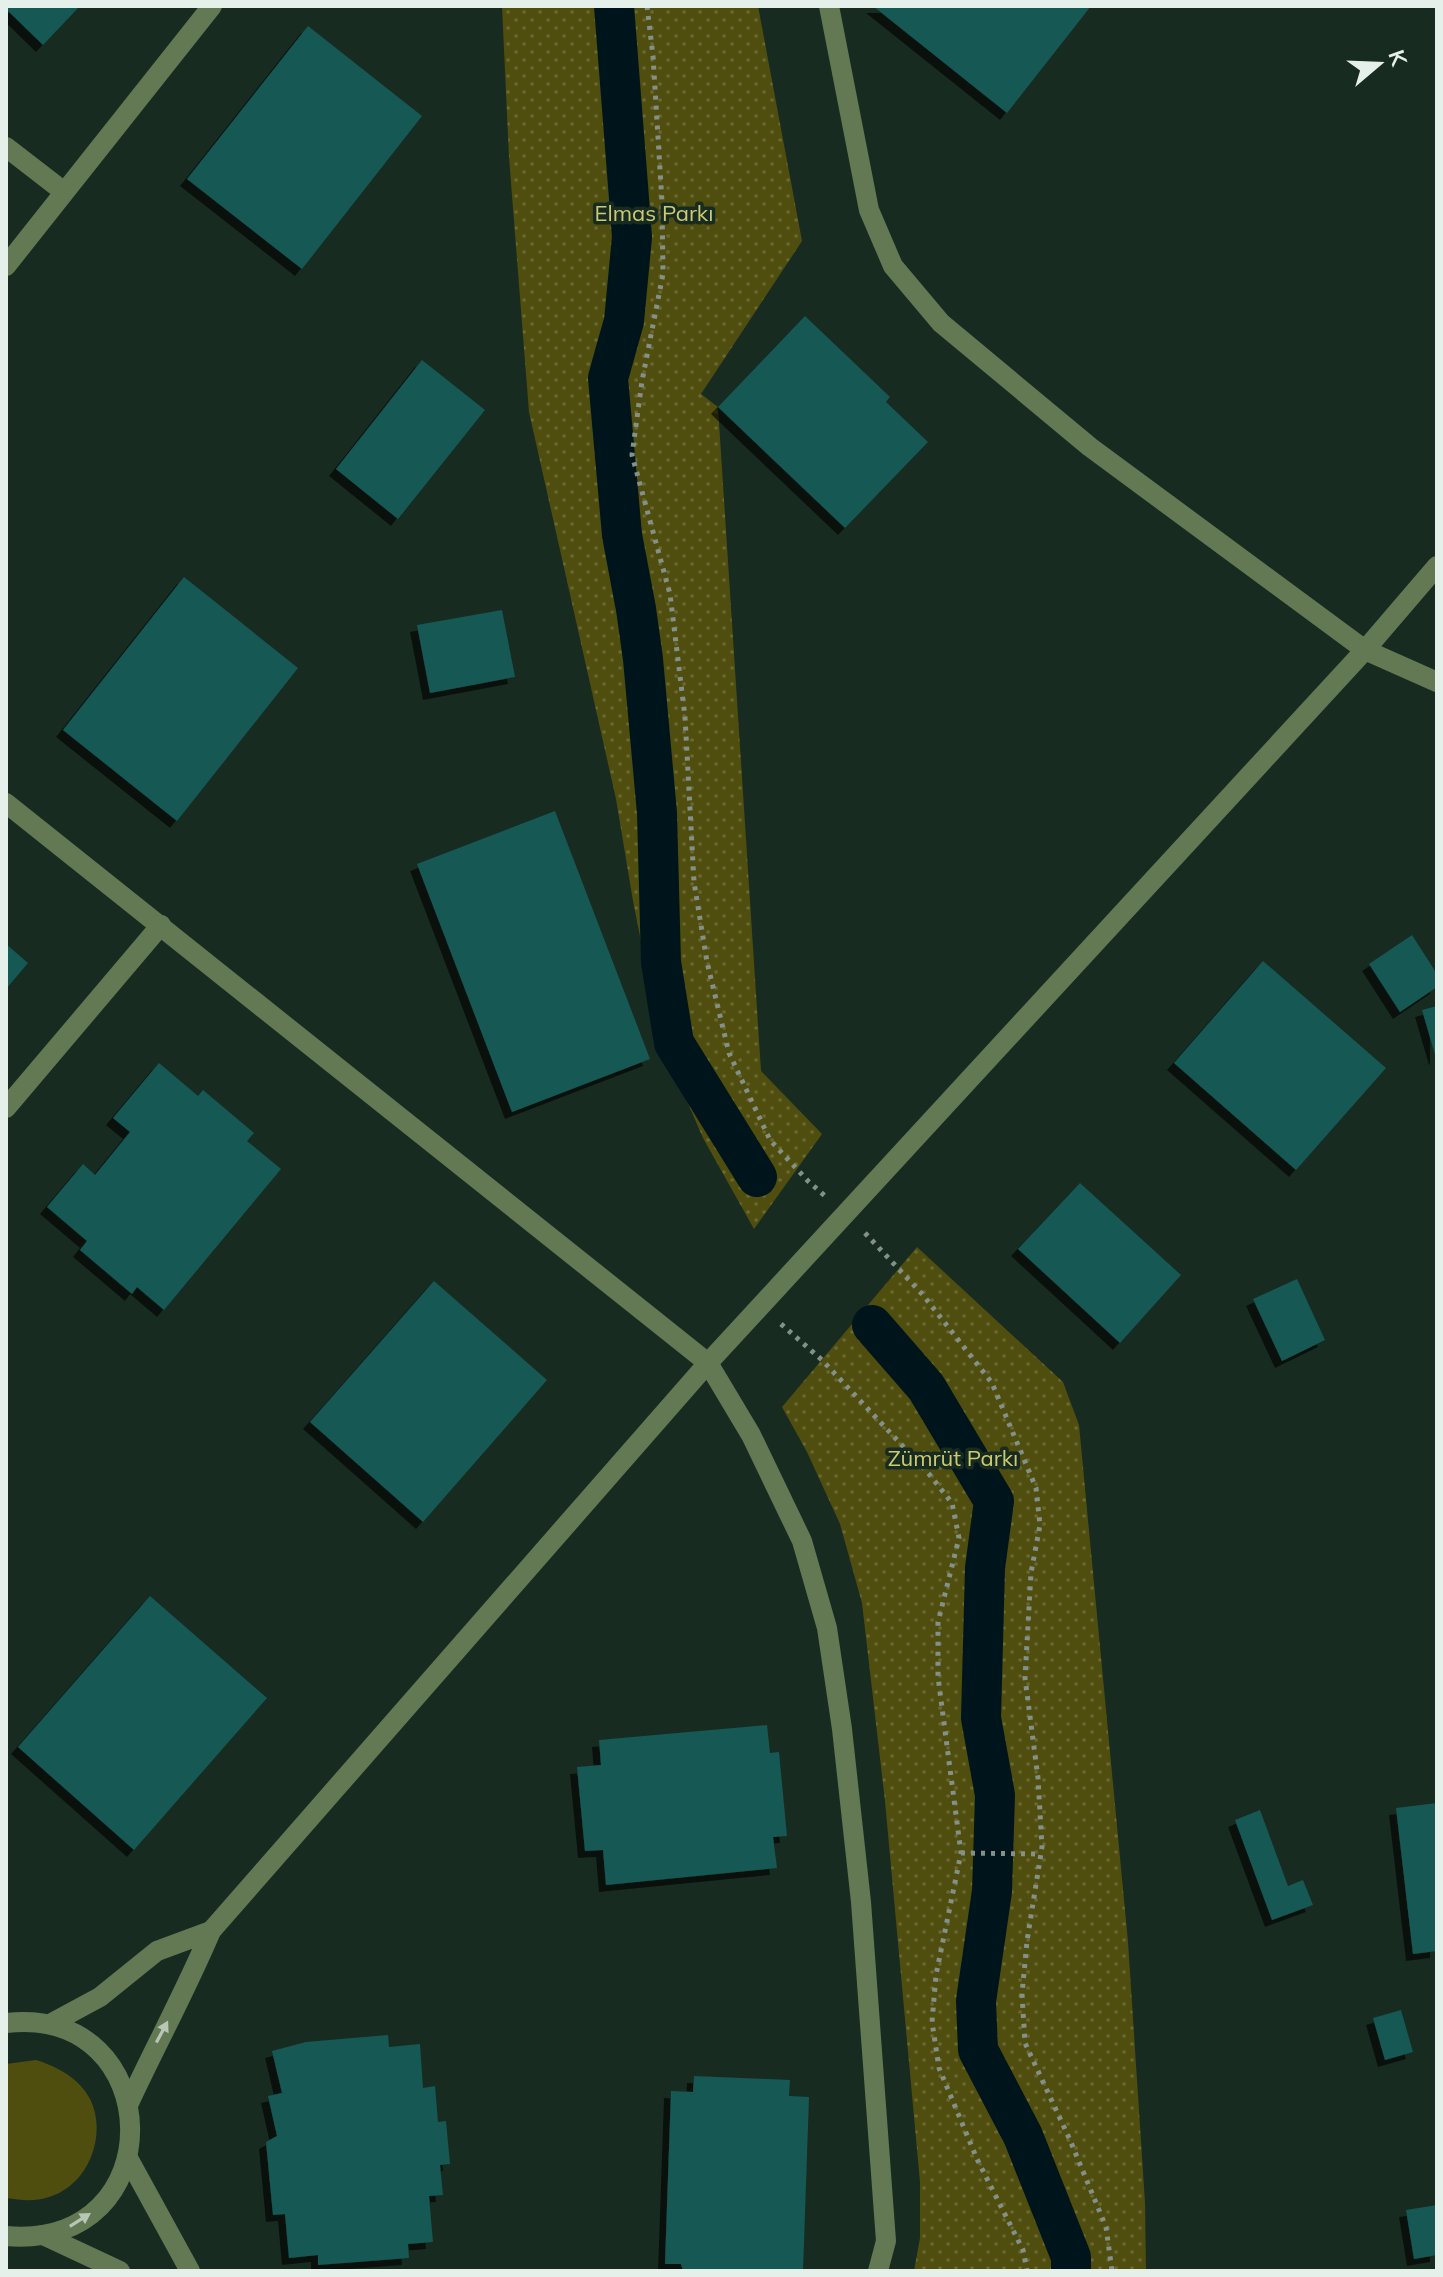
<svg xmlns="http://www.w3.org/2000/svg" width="1443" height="2277" font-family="Mulish,sans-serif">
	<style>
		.grass { fill: #504e0f }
		.park { fill: url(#park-dots) }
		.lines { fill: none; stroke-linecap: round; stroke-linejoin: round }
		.canal { stroke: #00151b; stroke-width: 40 }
		.building { fill: #155853; filter: url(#shadow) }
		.path { stroke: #839189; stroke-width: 5; stroke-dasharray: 4 6; stroke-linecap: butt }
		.minor { stroke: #627953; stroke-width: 20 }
		.oneway { fill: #b7c6b5 }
		.labels { text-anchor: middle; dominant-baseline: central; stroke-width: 7; stroke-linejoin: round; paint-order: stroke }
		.park-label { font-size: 22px; fill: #cdca72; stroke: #182b21 }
	</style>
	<defs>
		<pattern id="park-dots" width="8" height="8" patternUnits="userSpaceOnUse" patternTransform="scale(2)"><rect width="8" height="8" fill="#504e0f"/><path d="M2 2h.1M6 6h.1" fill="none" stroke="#696832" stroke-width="1.8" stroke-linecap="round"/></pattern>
		<filter id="shadow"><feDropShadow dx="-7" dy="7" stdDeviation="0" flood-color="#0009"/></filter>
	</defs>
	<rect width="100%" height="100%" fill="#182b21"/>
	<path class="grass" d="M36,2060C58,2067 79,2078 90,2099C108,2135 88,2186 49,2197C34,2202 21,2200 6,2198V2064Z"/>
	<g class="park">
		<polygon points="502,6 758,6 802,241 701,394 718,407 761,1071 822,1134 754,1229 703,1138 661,1041 633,901 616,799 529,412 509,157"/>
		<polygon points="917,1247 1063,1382 1079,1425 1128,1942 1145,2203 1146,2271 914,2271 920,2238 920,2182 885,1801 862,1603 840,1524 807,1452 782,1407"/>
	</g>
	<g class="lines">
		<g class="canal">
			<polyline points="614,6 632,237 624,321 608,378 622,535 636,609 643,659 657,813 661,962 674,1043 757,1177"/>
			<polyline points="872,1325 926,1387 994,1501 985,1568 981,1718 995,1795 992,1891 976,2001 978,2050 1023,2136 1071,2257 1071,2271"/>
		</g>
	</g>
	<g class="building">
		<polygon points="6,6 80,6 43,45 6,9"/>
		<polygon points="873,6 1091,6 1007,113"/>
		<polygon points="308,26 422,116 302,269 187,179"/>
		<polygon points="805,316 890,397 886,402 928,442 845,528 718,407"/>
		<polygon points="422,360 485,410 398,519 336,469"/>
		<polygon points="184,577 298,668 177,821 63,730"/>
		<polygon points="502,610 515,677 430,693 417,625"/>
		<polygon points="555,811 650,1059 512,1112 417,864"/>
		<polygon points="1412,935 1437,974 1437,987 1400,1012 1369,964"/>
		<polygon points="6,944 28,963 6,989"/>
		<polygon points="1263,961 1386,1068 1296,1170 1174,1063"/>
		<polygon points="1437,1006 1437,1057 1436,1058 1422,1010"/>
		<polygon points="159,1063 198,1096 203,1090 254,1133 247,1141 281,1169 164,1310 137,1287 132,1294 80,1250 87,1241 47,1207 83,1164 95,1175 130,1132 113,1118"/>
		<polygon points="1080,1183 1181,1275 1120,1343 1018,1249"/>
		<polygon points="1297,1279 1325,1340 1282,1361 1253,1299"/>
		<polygon points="434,1281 547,1380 423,1522 310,1422"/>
		<polygon points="150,1596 267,1698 134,1850 18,1747"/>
		<polygon points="767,1725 770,1753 779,1752 787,1836 773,1837 777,1868 606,1885 603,1850 585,1851 577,1767 601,1765 599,1740"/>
		<polygon points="1437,1803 1437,1951 1413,1954 1396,1808"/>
		<polygon points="1260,1810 1288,1886 1303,1880 1313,1905 1272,1920 1235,1820"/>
		<polygon points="1401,2010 1413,2052 1385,2060 1373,2018"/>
		<polygon points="388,2035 389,2047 420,2044 423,2088 435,2086 438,2122 446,2121 450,2164 440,2165 443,2195 429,2196 433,2242 408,2244 409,2258 318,2265 318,2255 289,2258 285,2214 273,2215 266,2142 277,2136 268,2096 282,2093 272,2051 306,2042"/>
		<polygon points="694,2076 790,2080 789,2096 809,2097 803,2271 683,2271 681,2264 665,2264 671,2091 693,2092"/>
		<polygon points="1437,2205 1437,2255 1414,2259 1406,2210"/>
	</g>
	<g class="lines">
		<g class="path">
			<polyline points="647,6 653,56 662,202 663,274 642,381 632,455 670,594 685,717 694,882 707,962 729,1053 770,1140 808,1181 825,1196"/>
			<polyline points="865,1233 923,1295 992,1383 1036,1488 1040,1525 1031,1573 1025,1678 1038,1778 1042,1847 1027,1941 1022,1994 1025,2043 1070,2140 1106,2227 1112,2271"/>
			<polyline points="781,1324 822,1360 929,1474 952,1503 959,1538 938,1622 938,1677 961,1853 936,1975 932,2022 939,2068 977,2159 1023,2250 1027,2271"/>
			<polyline points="961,1853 1041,1854"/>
		</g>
		<g class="minor">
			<polyline points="829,6 869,210 893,266 941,323 1090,447 1365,650 1437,682"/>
			<polyline points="6,147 63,191"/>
			<polyline points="6,266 212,6"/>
			<polyline points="6,803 708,1363 751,1435 802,1541 827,1628 842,1729 861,1902 886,2241 878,2271"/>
			<polyline points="6,1108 161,925"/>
			<polyline points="211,1931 708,1363 1365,650 1437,566"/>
			<path d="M6,2023C168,2004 175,2251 6,2236"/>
			<path d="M50,2024L100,1997L157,1951L211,1931C186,1990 156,2045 129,2103"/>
			<polyline points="128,2158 190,2271"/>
			<polyline points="43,2235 120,2271"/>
		</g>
	</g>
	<defs><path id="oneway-solid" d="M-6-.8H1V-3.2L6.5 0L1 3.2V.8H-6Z" transform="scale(2)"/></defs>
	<g class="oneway">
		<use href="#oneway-solid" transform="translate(162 2032) rotate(-62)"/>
		<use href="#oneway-solid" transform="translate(80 2220) rotate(-32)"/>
	</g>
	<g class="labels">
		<g class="park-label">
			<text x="654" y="213">Elmas Parkı</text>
			<text x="953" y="1458">Zümrüt Parkı</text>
		</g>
	</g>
	<rect width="1443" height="2277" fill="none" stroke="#e5f0ea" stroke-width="16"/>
	<g transform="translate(1379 64) rotate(71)" stroke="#182b21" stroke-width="6" paint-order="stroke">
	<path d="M0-6L14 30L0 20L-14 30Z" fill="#e5f0ea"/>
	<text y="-12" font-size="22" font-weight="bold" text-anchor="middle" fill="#e5f0ea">K</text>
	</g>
</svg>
